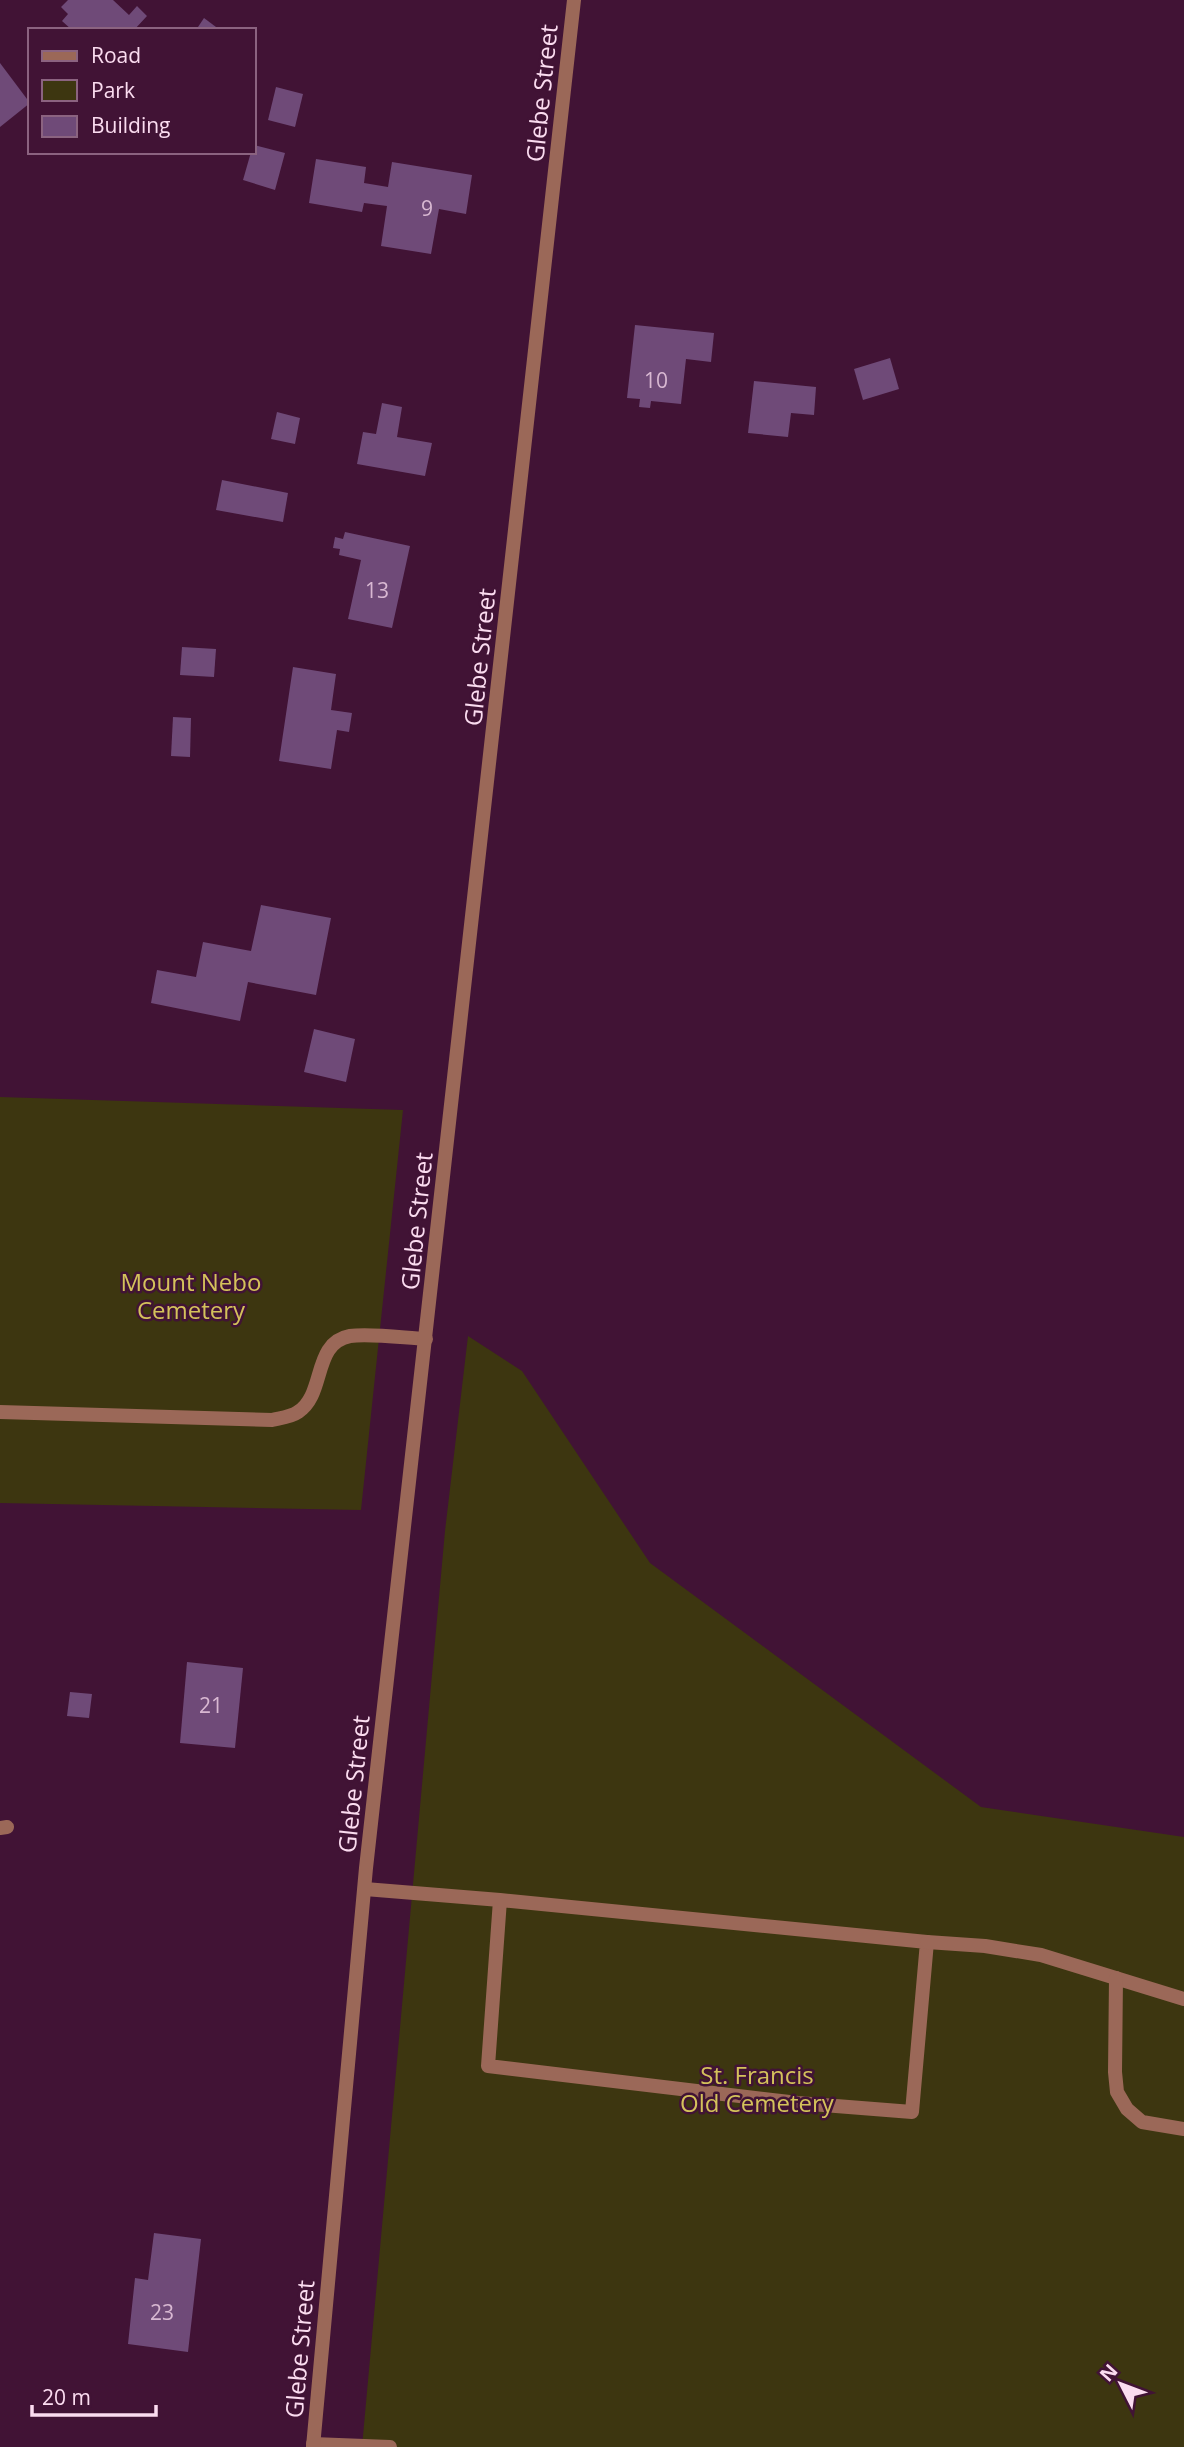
<svg xmlns="http://www.w3.org/2000/svg" width="1184" height="2447" font-family="'Open Sans',sans-serif">
	<style>
		.green { fill: #3d3610 }
		.building { fill: #6f4a78 }
		.lines { fill: none; stroke-linecap: round; stroke-linejoin: round }
		.service { stroke: #9b6858; stroke-width: 14 }
		.minor { stroke: #9b6858; stroke-width: 14 }
		.labels { text-anchor: middle; dominant-baseline: central; stroke-width: 5; stroke-linejoin: round; paint-order: stroke }
		.number-label { font-size: 21px; fill: #d8b8d2 }
		.street-label { font-size: 24px; fill: #fbdcf0; stroke: #411335 }
		.park-label { font-size: 24px; fill: #d4c25b; stroke: #411335 }
	</style>
	<rect width="100%" height="100%" fill="#411335"/>
	<g class="green">
		<polygon points="0,1097 403,1110 361,1510 0,1503"/>
		<polygon points="468,1336 522,1371 650,1563 981,1807 1184,1837 1184,2447 362,2447 445,1531"/>
	</g>
	<g class="building">
		<polygon points="68,0 113,0 129,15 137,6 147,16 134,30 72,30 62,21 68,14 61,7"/>
		<polygon points="204,18 220,30 196,30"/>
		<polygon points="0,63 30,103 0,127"/>
		<polygon points="276,87 303,94 295,127 268,120"/>
		<polygon points="254,145 285,153 275,190 243,180 251,152 254,152"/>
		<polygon points="316,159 366,167 364,183 388,187 392,162 472,175 466,214 439,209 431,254 381,246 387,206 364,203 362,212 309,203"/>
		<polygon points="635,325 714,333 711,362 686,359 681,404 651,401 650,408 639,407 640,399 627,398"/>
		<polygon points="890,358 899,389 863,400 854,369"/>
		<polygon points="754,381 816,387 814,415 791,413 788,437 748,433"/>
		<polygon points="382,403 402,407 397,437 432,443 425,476 357,464 363,432 376,434"/>
		<polygon points="277,412 300,418 295,444 271,439"/>
		<polygon points="222,480 288,493 283,522 216,510"/>
		<polygon points="345,532 410,546 392,628 348,619 361,560 339,555 340,549 333,548 335,537 343,539"/>
		<polygon points="182,647 216,649 214,677 180,675"/>
		<polygon points="293,667 336,674 331,710 352,713 349,732 337,730 331,769 279,761"/>
		<polygon points="173,717 191,718 190,757 171,756"/>
		<polygon points="261,905 331,918 316,995 248,982 240,1021 151,1003 157,970 196,977 203,942 251,951"/>
		<polygon points="314,1029 355,1039 346,1082 304,1072"/>
		<polygon points="187,1662 243,1668 235,1748 180,1743"/>
		<polygon points="70,1692 92,1694 89,1718 67,1716"/>
		<polygon points="154,2233 201,2239 188,2352 128,2344 135,2278 148,2280"/>
	</g>
	<g class="lines">
		<g class="service">
			<path d="M0,1412L272,1420C280,1418 291,1417 298,1412C326,1394 312,1343 350,1336C370,1333 405,1338 426,1339"/>
			<polyline points="365,1889 500,1900 488,2066 798,2103 912,2112 927,1942 500,1900"/>
			<polyline points="927,1942 985,1946 1041,1955 1184,1999"/>
			<polyline points="1116,1978 1115,2072 1117,2092 1127,2109 1142,2122 1184,2129"/>
			<polyline points="313,2444 390,2447"/>
		</g>
		<g class="minor">
			<polyline points="0,1828 7,1827"/>
			<polyline points="313,2447 366,1868 574,0"/>
		</g>
	</g>
	<g class="labels">
		<g class="number-label">
			<text x="427" y="208">9</text>
			<text x="656" y="380">10</text>
			<text x="377" y="590">13</text>
			<text x="211" y="1705">21</text>
			<text x="162" y="2312">23</text>
		</g>
		<g class="street-label">
			<text transform="translate(541 93) rotate(-84)">Glebe Street</text>
			<text transform="translate(479 657) rotate(-84)">Glebe Street</text>
			<text transform="translate(416 1221) rotate(-84)">Glebe Street</text>
			<text transform="translate(353 1784) rotate(-84)">Glebe Street</text>
			<text transform="translate(299 2349) rotate(-85)">Glebe Street</text>
		</g>
		<g class="park-label">
			<text x="191" y="1281">Mount Nebo<tspan x="191" dy="28">Cemetery</tspan></text>
			<text x="757" y="2074">St. Francis<tspan x="757" dy="28">Old Cemetery</tspan></text>
		</g>
	</g>
	<rect x="28" y="28" width="228" height="126" fill="#411335" stroke="#8b6380" stroke-width="2"/>
	<rect x="42" y="51" width="35" height="10" fill="#9b6858" stroke="#8b6380" stroke-width="2"/>
	<text x="91" y="63" font-size="21" fill="#fbdcf0">Road</text>
	<rect x="42" y="80" width="35" height="21" fill="#3d3610" stroke="#8b6380" stroke-width="2"/>
	<text x="91" y="98" font-size="21" fill="#fbdcf0">Park</text>
	<rect x="42" y="116" width="35" height="21" fill="#6f4a78" stroke="#8b6380" stroke-width="2"/>
	<text x="91" y="133" font-size="21" fill="#fbdcf0">Building</text>
	<g transform="translate(1121 2384) rotate(312)" stroke="#411335" stroke-width="5" paint-order="stroke">
	<path d="M0-5L12 26L0 18L-12 26Z" fill="#fbdcf0"/>
	<text y="-10" font-size="19" font-weight="bold" text-anchor="middle" fill="#fbdcf0">N</text>
	</g>
	<path d="M32 2405v10h124v-10" fill="none" stroke="#fbdcf0" stroke-width="3.5"/>
	<text x="42" y="2405" font-size="21" fill="#fbdcf0" stroke="#411335" stroke-width="5" paint-order="stroke">20 m</text>
</svg>
